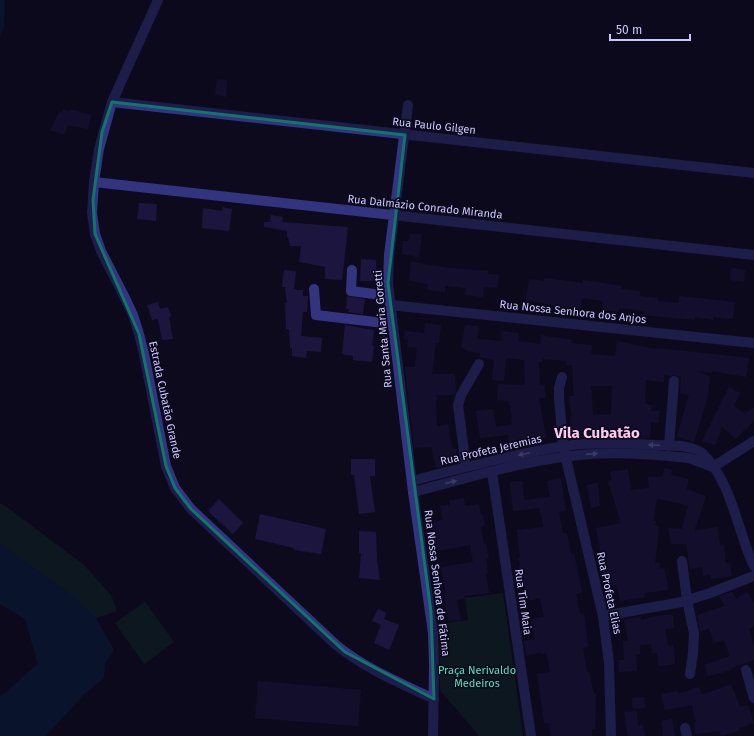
<svg xmlns="http://www.w3.org/2000/svg" width="754" height="736" font-family="'Fira Sans',sans-serif">
	<style>
		.green { fill: #0d2825 }
		.water { fill: #081f3f }
		.building { fill: #1c163f; fill-rule: evenodd }
		.lines { fill: none; stroke-linecap: round; stroke-linejoin: round }
		.minor { stroke: #33347f; stroke-width: 10 }
		.oneway { fill: #7776b9 }
		.marked { fill: none; stroke: #0f766e; stroke-width: 3; stroke-linejoin: round }
		.labels { text-anchor: middle; dominant-baseline: central; stroke-width: 3.5; stroke-linejoin: round; paint-order: stroke }
		.street-label { font-size: 11px; fill: #cac7ff; stroke: #0d0a1d }
		.park-label { font-size: 11px; fill: #4ee4b6; stroke: #0d0a1d }
		.district-label { font-size: 15px; font-weight: bold; fill: #ffc9ee; stroke: #0d0a1d }
	</style>
	<rect width="100%" height="100%" fill="#0d0a1d"/>
	<g class="green">
		<polygon points="0,503 8,508 84,565 111,595 117,611 96,618 66,591 0,544"/>
		<polygon points="503,593 523,736 479,736 440,690 439,624 468,620 465,598"/>
		<polygon points="145,602 174,642 144,664 115,623"/>
	</g>
	<g class="water">
		<polygon points="0,0 5,0 4,26 0,36"/>
		<polygon points="0,544 66,591 96,618 114,650 105,663 104,678 84,694 46,736 0,736 0,697 38,664 25,619 0,604"/>
	</g>
	<g class="building">
		<polygon points="217,79 227,80 226,97 215,95"/>
		<polygon points="63,109 69,111 70,109 91,115 88,129 68,125 64,135 50,130 59,112 62,113"/>
		<polygon points="139,203 157,204 156,221 137,219"/>
		<polygon points="223,207 232,209 229,231 202,228 203,208 222,211"/>
		<polygon points="271,215 283,217 282,222 348,227 342,280 325,279 325,267 299,262 301,246 290,246 288,237 287,237 287,231 264,227 264,222 270,222"/>
		<polygon points="410,234 422,234 419,257 402,254 403,241 409,241"/>
		<polygon points="361,259 376,260 377,281 360,281"/>
		<polygon points="411,262 449,268 488,271 488,274 499,275 497,288 484,287 483,297 465,295 466,288 445,286 445,292 427,290 428,284 409,281"/>
		<polygon points="731,268 745,270 744,282 730,280"/>
		<polygon points="284,270 296,271 294,289 296,289 296,290 303,290 303,296 308,296 307,312 303,312 301,336 322,338 321,352 307,351 306,358 292,356 292,348 290,348 289,329 286,329 285,303 287,303 285,287 282,287"/>
		<polygon points="545,278 583,283 583,280 622,286 622,289 640,291 640,296 658,298 658,301 678,303 679,296 735,302 733,319 713,317 713,320 695,317 695,320 644,315 644,311 619,308 619,312 602,310 603,301 582,298 580,310 553,307 553,305 526,300 529,279 544,281"/>
		<polygon points="347,296 365,299 363,314 348,312 349,309 346,309"/>
		<polygon points="158,302 160,309 168,307 171,316 169,317 173,339 162,340 158,319 152,320 147,305"/>
		<polygon points="425,323 441,325 439,343 436,343 432,374 455,374 456,391 454,395 437,395 436,405 437,426 448,424 452,446 456,450 458,459 455,460 455,463 436,468 431,447 414,448 405,369 405,367 415,367 417,348 407,347 408,340 404,339 405,331 424,333"/>
		<polygon points="345,325 374,330 372,345 374,346 372,362 353,360 353,356 342,354"/>
		<path d="M465,325L479,326L477,339L501,341L502,331L519,333L518,341L540,344L541,335L559,338L572,340L571,343L592,345L591,354L615,356L617,341L656,349L657,348L749,358L747,372L746,377L712,371V373L698,371L710,377L708,396L694,442L677,436L689,395L680,393L681,377L674,375L670,376L664,375V382L646,380L645,404L652,405L651,411H660L658,423L651,422L650,438L611,437V432L588,433V435L572,437L570,416H572L569,396H574L572,365H566V361L542,359V362H539L540,385L545,384V398H539L546,438L509,443L508,435L480,438L476,411L493,409L496,427L512,424L511,418H512L509,401L497,400L498,384L525,385L524,360L506,358L504,381L492,380L494,360L479,357L480,353L466,351V349L461,348ZM591,386H612L611,414L593,415Z"/>
		<polygon points="729,387 740,393 734,406 744,414 754,408 754,420 746,430 745,429 736,439 722,427 715,445 702,441"/>
		<polygon points="351,459 375,459 375,476 370,476 375,512 359,514 354,475 351,475"/>
		<polygon points="665,468 672,470 671,475 689,479 686,489 706,496 694,531 717,527 720,545 724,544 726,563 730,563 732,576 711,579 710,575 703,576 702,567 690,569 686,544 671,544 668,528 682,529 688,505 663,500 662,498 662,500 657,498 653,521 656,521 655,525 659,527 655,563 659,563 660,569 664,568 666,578 667,578 668,590 645,593 644,597 620,601 617,585 605,587 601,566 603,565 596,528 621,523 608,481 612,480 610,472 628,469 631,490 649,488 648,477 661,477"/>
		<polygon points="561,478 566,511 559,512 563,533 567,533 571,554 574,554 579,577 582,592 576,594 580,614 584,613 588,647 583,648 587,672 589,672 594,694 596,694 595,729 592,729 592,736 551,736 549,723 544,723 537,674 550,672 547,653 541,654 541,652 526,656 524,641 535,639 531,619 544,617 540,598 527,601 524,583 522,583 519,566 520,566 518,557 520,557 517,530 544,527 539,508 513,511 510,482 522,481 524,500 550,497 547,481"/>
		<polygon points="598,483 600,506 591,508 587,485"/>
		<polygon points="464,498 465,506 479,504 481,515 483,515 485,526 481,527 484,544 486,544 489,559 486,559 488,574 486,574 489,593 464,596 465,599 457,600 461,620 448,621 444,595 446,595 441,567 473,562 470,545 437,551 431,522 443,520 440,506 450,505 449,501"/>
		<polygon points="219,499 243,523 233,534 208,511"/>
		<polygon points="260,514 326,529 321,554 294,550 294,548 255,539"/>
		<polygon points="359,531 376,532 377,560 380,580 359,578 361,553 359,553"/>
		<polygon points="732,592 736,599 747,592 754,603 754,626 749,629 754,647 754,660 731,668 732,670 708,676 705,665 730,656 724,640 714,643 709,628 700,632 697,615 725,606 719,596"/>
		<polygon points="378,609 386,613 383,622 384,619 399,625 389,650 374,643 381,625 372,621"/>
		<polygon points="662,615 673,615 674,628 665,629 668,646 673,645 675,664 658,666 657,653 652,653 651,644 640,645 640,654 636,654 637,671 619,672 618,660 624,660 623,641 628,641 624,620 641,617 641,620"/>
		<polygon points="258,681 361,690 358,726 255,718"/>
		<polygon points="731,684 740,707 748,705 754,723 739,728 740,730 722,736 721,736 719,731 695,734 694,722 696,722 692,705 665,710 661,694 678,691 678,694 699,687 702,695"/>
		<polygon points="644,697 645,708 633,709 632,698"/>
		<polygon points="637,711 638,726 643,725 645,736 628,736 624,712"/>
		<polygon points="672,719 675,736 663,736 662,721"/>
	</g>
	<g class="lines">
		<g class="minor">
			<path d="M158,0L112,102L99,149L94,182L92,213L95,234L101,251L123,294L133,315L139,334L144,354L166,466L175,488L191,509L335,644C364,668 400,683 434,699"/>
			<polyline points="112,102 754,173"/>
			<polyline points="408,105 389,255 388,283 413,492 433,633 434,665 433,736"/>
			<polyline points="94,182 754,255"/>
			<polyline points="352,270 351,291 389,296"/>
			<polyline points="314,289 316,315 392,324"/>
			<polyline points="390,305 754,343"/>
			<polyline points="562,377 559,388 559,397 563,446 603,616 609,663 611,736"/>
			<polyline points="669,446 674,381"/>
			<polyline points="466,467 458,405 461,395 479,364"/>
			<polyline points="713,467 754,441"/>
			<polyline points="492,472 531,736"/>
			<path d="M412,481C441,473 470,466 500,459C527,453 555,446 583,444C608,442 632,444 656,445C670,446 692,444 703,454C732,482 737,531 754,566"/>
			<path d="M413,492C471,477 532,458 591,454C620,452 650,454 679,457L689,458L713,467"/>
			<polyline points="682,561 687,600 694,633 693,653 690,674"/>
			<polyline points="603,616 682,602 710,593 754,576"/>
			<polyline points="746,670 754,698"/>
			<polyline points="685,728 687,736"/>
		</g>
	</g>
	<defs><path id="oneway-solid" d="M-6-.8H1V-3.2L6.5 0L1 3.2V.8H-6Z"/></defs>
	<g class="oneway">
		<use href="#oneway-solid" transform="translate(654 445) rotate(-178)"/>
		<use href="#oneway-solid" transform="translate(524 454) rotate(168)"/>
		<use href="#oneway-solid" transform="translate(592 454) rotate(-4)"/>
		<use href="#oneway-solid" transform="translate(451 482) rotate(-14)"/>
	</g>
	<path d="M0 0H754V736H0ZM112,102L405,135L388,283L431,612L434,699L345,652L191,509L175,488L166,466L139,334L95,234L93,200L102,132Z" fill="#0d0a1d" fill-opacity=".55" fill-rule="evenodd"/>
	<path class="marked" d="M112,102L405,135L388,283L431,612L434,699L345,652L191,509L175,488L166,466L139,334L95,234L93,200L102,132Z"/>
	<g class="labels">
		<g class="street-label">
			<text transform="translate(434 126) rotate(6)">Rua Paulo Gilgen</text>
			<text transform="translate(425 207) rotate(6)">Rua Dalmázio Conrado Miranda</text>
			<text transform="translate(573 312) rotate(6)">Rua Nossa Senhora dos Anjos</text>
			<text transform="translate(383 329) rotate(-95)">Rua Santa Maria Goretti</text>
			<text transform="translate(165 400) rotate(78)">Estrada Cubatão Grande</text>
			<text transform="translate(491 450) rotate(-13)">Rua Profeta Jeremias</text>
			<text transform="translate(437 583) rotate(83)">Rua Nossa Senhora de Fátima</text>
			<text transform="translate(609 593) rotate(78)">Rua Profeta Elias</text>
			<text transform="translate(523 602) rotate(82)">Rua Tim Maia</text>
		</g>
		<g class="park-label">
			<text x="477" y="670">Praça Nerivaldo<tspan x="477" dy="13">Medeiros</tspan></text>
		</g>
		<g class="district-label">
			<text x="597" y="433">Vila Cubatão</text>
		</g>
	</g>
	<path d="M610 34v6h80v-6" fill="none" stroke="#cac7ff" stroke-width="2"/>
	<text x="616" y="34" font-size="12" fill="#cac7ff" stroke="#0d0a1d" stroke-width="3" paint-order="stroke">50 m</text>
</svg>
